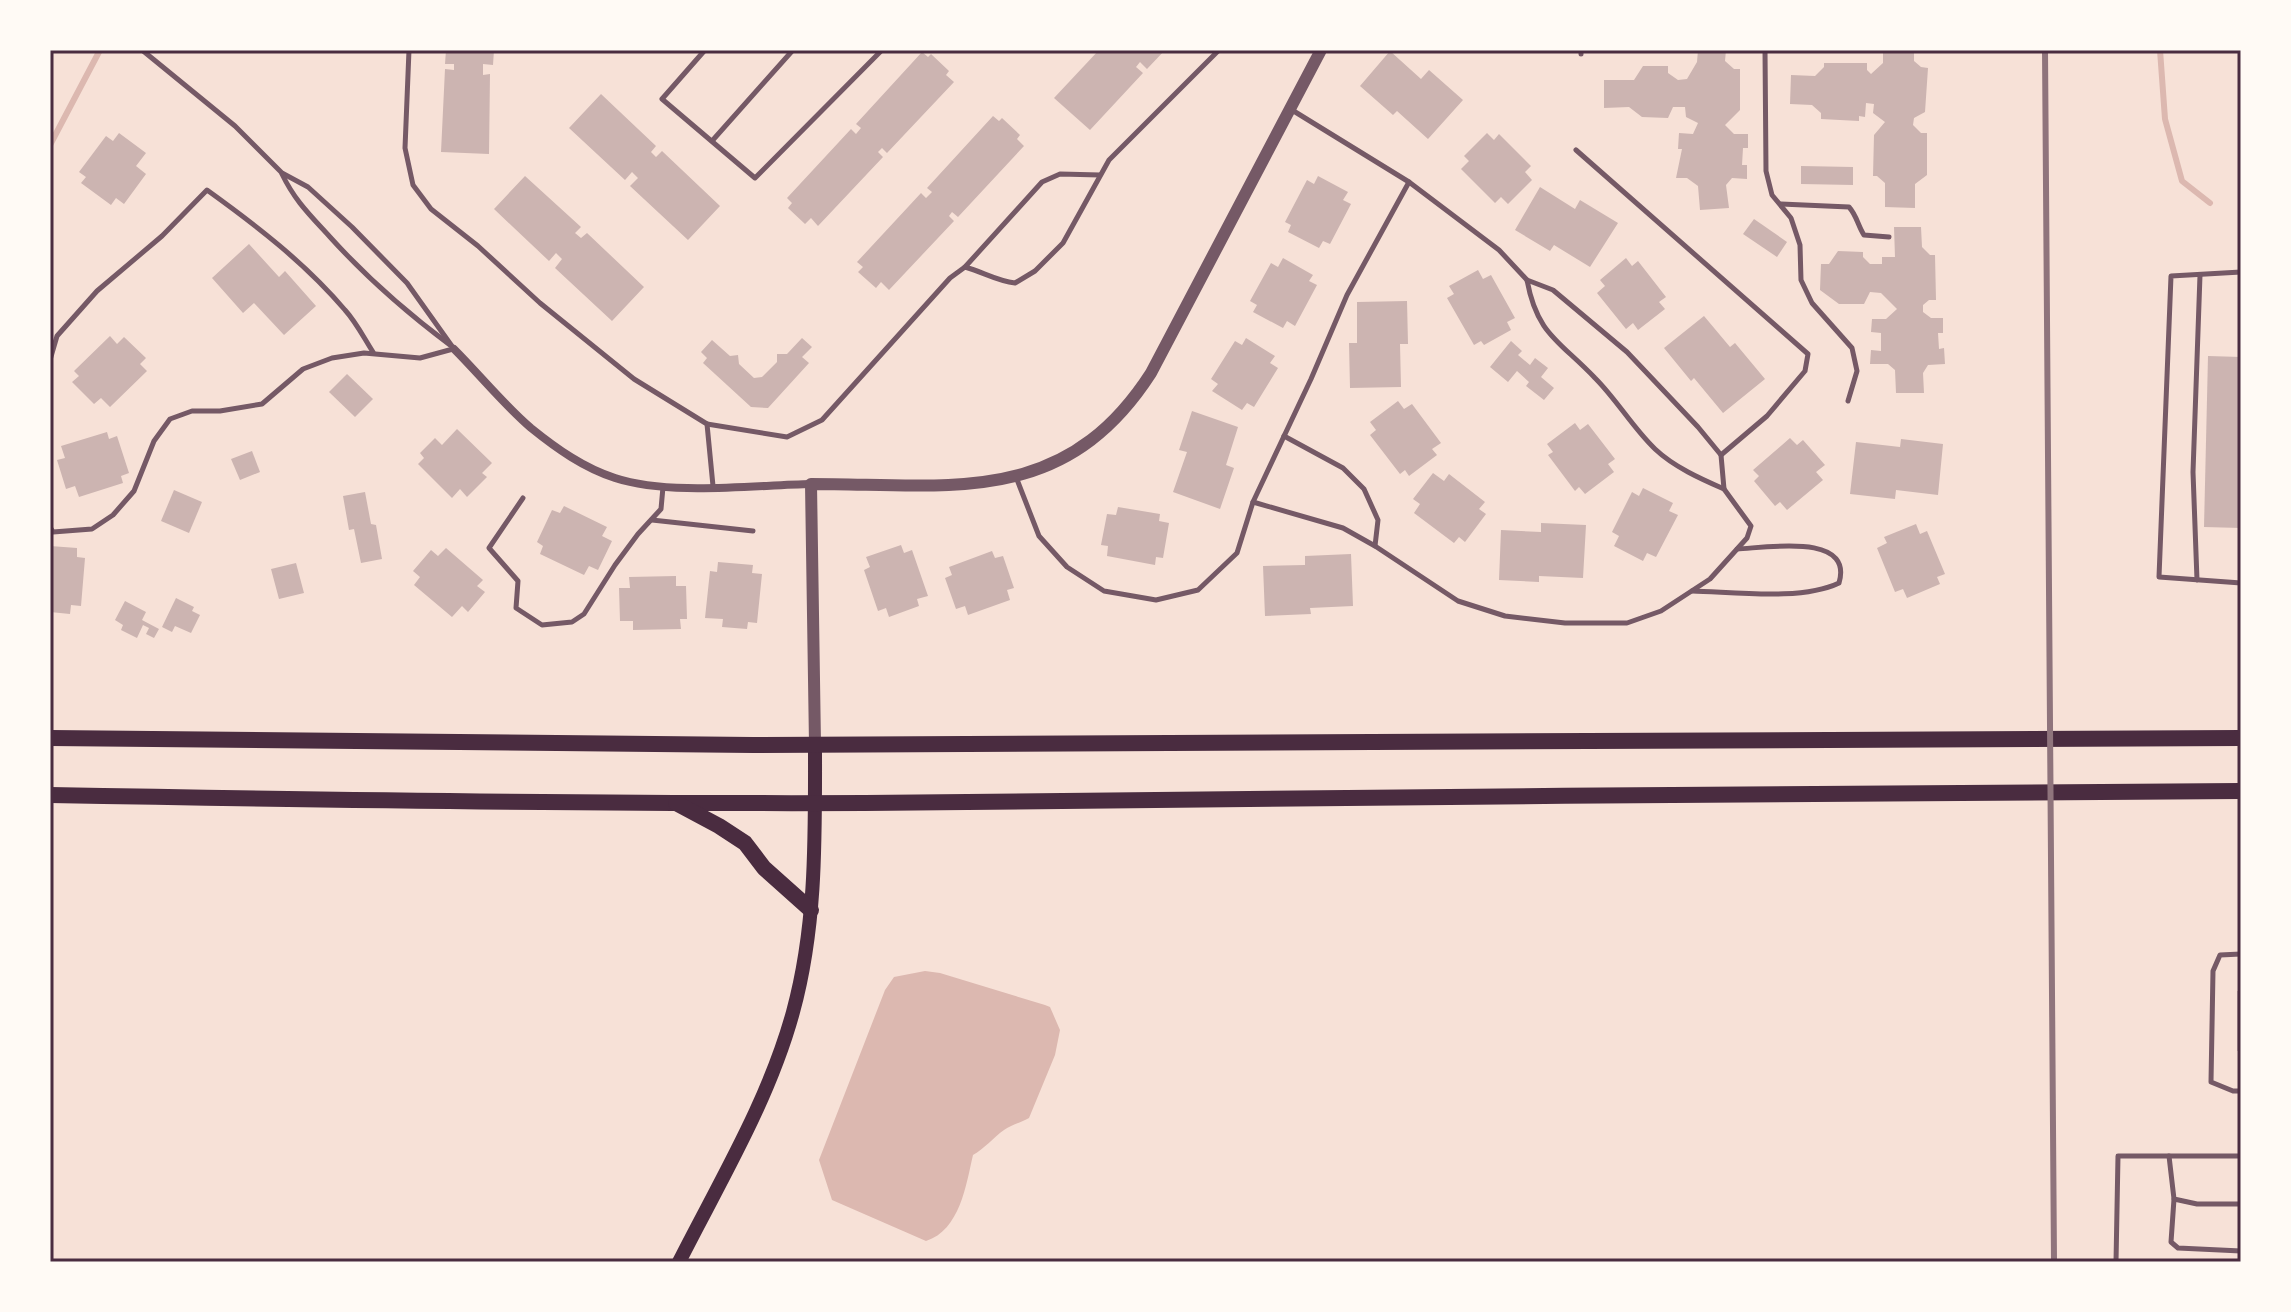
<svg xmlns="http://www.w3.org/2000/svg" width="2291" height="1312" font-family="Ubuntu,sans-serif">
	<style>
		.water { fill: #dcb8b0 }
		.lines { fill: none; stroke-linecap: round; stroke-linejoin: round }
		.stream { stroke: #dcb8b0; stroke-width: 6 }
		.building { fill: #ccb4b1 }
		.service { stroke: #755966; stroke-width: 5 }
		.minor { stroke: #755966; stroke-width: 8 }
		.tertiary { stroke: #755966; stroke-width: 12 }
		.secondary { stroke: #4a2c40; stroke-width: 14 }
		.trunk { stroke: #4a2c40; stroke-width: 16 }
		.rail { stroke: #8f747c; stroke-width: 6 }
		.neatline { fill: none; stroke: #4a2c40; stroke-width: 3 }
	</style>
	<rect width="100%" height="100%" fill="#f7e1d7"/>
	<path class="water" d="M925,971L940,973L1045,1005L1050,1007L1060,1030L1055,1055L1029,1118C1022,1122 1011,1125 1004,1130C994,1137 984,1149 973,1155C966,1185 960,1230 926,1241L832,1200L819,1160L885,990L894,977Z"/>
	<g class="lines">
		<g class="stream">
			<polyline points="2160,50 2165,119 2182,181 2210,203"/>
			<polyline points="50,145 100,50"/>
		</g>
	</g>
	<g class="building">
		<polygon points="446,50 494,50 493,65 483,64 483,75 490,74 489,154 441,152 445,69 454,70 454,64 445,64"/>
		<polygon points="1099,50 1165,50 1147,69 1140,62 1136,67 1143,73 1090,130 1054,98"/>
		<polygon points="1698,50 1726,50 1725,61 1734,69 1740,69 1740,110 1725,125 1734,134 1748,134 1748,148 1743,148 1742,165 1747,165 1747,179 1732,178 1726,185 1729,208 1700,210 1698,186 1687,178 1676,178 1682,149 1678,149 1679,133 1693,134 1698,123 1686,117 1685,107 1673,107 1668,118 1642,117 1629,107 1604,108 1604,80 1634,80 1643,66 1668,66 1668,73 1678,80 1687,79 1697,62"/>
		<polygon points="1883,50 1914,50 1914,61 1921,67 1928,68 1925,112 1914,118 1913,125 1921,133 1927,133 1927,175 1915,184 1915,208 1885,207 1885,183 1877,176 1873,176 1874,135 1885,122 1873,113 1874,104 1866,103 1865,117 1859,116 1859,121 1821,119 1821,113 1812,105 1790,104 1791,75 1815,76 1824,67 1824,63 1867,63 1867,70 1871,74 1883,63"/>
		<polygon points="1390,51 1421,79 1429,70 1463,100 1428,139 1397,111 1393,115 1360,86"/>
		<polygon points="922,52 928,57 931,54 949,71 946,75 954,82 887,153 882,148 878,152 883,157 818,226 811,218 805,224 788,208 792,203 787,198 851,129 856,134 861,128 856,124"/>
		<polygon points="601,94 656,146 651,152 656,157 662,151 720,206 688,240 630,186 638,178 632,172 625,180 569,128"/>
		<polygon points="993,116 999,121 1002,118 1020,135 1017,139 1024,146 958,217 952,212 949,216 954,221 889,290 881,282 876,288 858,272 863,267 857,262 921,193 926,198 932,192 927,188"/>
		<polygon points="119,133 146,153 136,166 146,174 124,204 116,198 111,205 81,183 86,177 79,172 106,136 113,141"/>
		<polygon points="1487,133 1494,140 1499,134 1531,166 1525,172 1532,180 1508,204 1501,197 1495,203 1461,169 1469,161 1464,156"/>
		<polygon points="1801,166 1853,167 1853,185 1801,184"/>
		<polygon points="525,176 581,227 575,233 581,238 587,233 644,287 612,321 555,268 562,259 556,253 549,261 494,209"/>
		<polygon points="1318,176 1348,192 1343,200 1351,204 1330,244 1323,241 1319,248 1288,232 1291,225 1285,222 1307,180 1314,184"/>
		<polygon points="1540,187 1575,209 1580,200 1618,223 1590,267 1554,245 1550,251 1515,230"/>
		<polygon points="1754,219 1787,242 1777,257 1743,234"/>
		<polygon points="1894,227 1921,227 1922,247 1930,255 1935,255 1936,300 1929,300 1923,305 1923,312 1931,318 1943,318 1943,333 1938,333 1939,349 1944,348 1945,364 1928,365 1923,373 1924,393 1896,393 1895,370 1888,364 1870,364 1871,350 1881,351 1881,333 1871,332 1872,319 1886,319 1897,309 1881,293 1870,292 1864,304 1839,304 1820,290 1821,264 1829,264 1838,251 1863,252 1863,257 1870,264 1882,264 1882,257 1895,257"/>
		<polygon points="249,244 279,277 285,271 316,306 284,335 254,303 243,313 212,278"/>
		<polygon points="1283,258 1313,275 1309,281 1317,285 1295,326 1287,321 1283,328 1253,312 1257,305 1250,301 1271,263 1278,267"/>
		<polygon points="1626,258 1632,266 1638,261 1666,297 1659,302 1665,309 1638,330 1633,323 1626,329 1597,293 1605,286 1600,280"/>
		<polygon points="1478,270 1483,279 1491,275 1515,318 1507,322 1511,330 1484,345 1481,341 1474,345 1447,298 1454,294 1449,286"/>
		<polygon points="1407,301 1408,344 1400,344 1401,387 1350,388 1349,343 1357,343 1357,302"/>
		<polygon points="1704,316 1730,347 1735,343 1765,379 1723,413 1694,378 1691,381 1664,348"/>
		<polygon points="110,336 117,344 124,337 146,358 140,364 147,371 110,407 101,398 94,404 72,382 79,376 74,371"/>
		<polygon points="802,338 812,347 802,357 809,363 768,408 751,407 703,363 707,358 701,352 712,340 730,356 738,355 739,364 754,378 762,377 777,362 777,354 787,354"/>
		<polygon points="1246,338 1275,356 1270,363 1278,368 1254,407 1247,403 1242,410 1212,391 1218,384 1211,379 1235,341 1242,345"/>
		<polygon points="1511,341 1522,351 1518,355 1530,365 1535,358 1548,368 1541,377 1554,388 1544,400 1526,386 1529,382 1517,371 1508,382 1490,367"/>
		<polygon points="2208,356 2241,357 2241,528 2204,527"/>
		<polygon points="347,374 373,399 355,417 329,392"/>
		<polygon points="1398,401 1404,409 1412,404 1441,443 1432,449 1437,455 1409,476 1405,470 1400,474 1370,435 1376,430 1370,422"/>
		<polygon points="1192,411 1238,427 1226,465 1234,468 1220,509 1173,492 1187,452 1179,450"/>
		<polygon points="1575,423 1580,430 1588,424 1615,459 1608,464 1614,472 1585,494 1579,487 1575,491 1548,455 1553,452 1547,444"/>
		<polygon points="457,429 492,463 482,473 487,477 467,497 460,489 452,498 418,464 424,458 420,453 435,438 442,445"/>
		<polygon points="107,432 109,439 117,436 129,473 121,476 123,483 79,497 75,486 66,489 57,460 65,458 61,446"/>
		<polygon points="1790,438 1797,445 1803,440 1825,465 1816,472 1823,480 1787,510 1780,502 1775,506 1754,481 1759,476 1753,470"/>
		<polygon points="1901,439 1943,444 1938,495 1896,490 1895,499 1850,494 1856,442 1900,447"/>
		<polygon points="252,451 260,472 240,480 231,459"/>
		<polygon points="1433,473 1444,481 1449,474 1485,502 1479,509 1486,514 1465,542 1459,537 1454,543 1414,513 1420,504 1413,499"/>
		<polygon points="1643,488 1673,503 1669,511 1678,515 1656,557 1647,553 1643,561 1614,546 1619,536 1612,532 1632,492 1639,496"/>
		<polygon points="174,490 202,502 189,533 161,521"/>
		<polygon points="365,492 371,524 376,525 382,559 361,563 354,529 349,530 343,496"/>
		<polygon points="564,506 607,527 602,536 612,541 598,570 589,566 584,575 540,554 543,546 537,542 552,510 560,513"/>
		<polygon points="1118,507 1160,514 1159,521 1169,523 1163,558 1156,557 1155,565 1107,556 1108,546 1101,545 1107,514 1116,515"/>
		<polygon points="1541,523 1586,525 1583,578 1539,576 1539,582 1499,580 1501,530 1541,532"/>
		<polygon points="1916,524 1920,534 1927,531 1945,574 1937,577 1940,584 1907,598 1903,589 1895,592 1877,548 1887,543 1884,537"/>
		<polygon points="901,545 904,553 912,550 928,596 917,599 919,606 889,617 886,608 878,611 864,570 870,567 866,557"/>
		<polygon points="50,546 77,548 77,557 85,558 81,606 71,605 70,614 50,612"/>
		<polygon points="446,548 483,580 477,586 485,592 468,612 462,606 452,617 414,585 420,577 413,571 431,550 438,556"/>
		<polygon points="992,551 995,558 1003,556 1014,588 1007,590 1010,600 968,615 965,606 956,609 945,578 952,575 949,567"/>
		<polygon points="1351,554 1353,606 1310,608 1311,614 1265,616 1263,566 1305,565 1305,556"/>
		<polygon points="718,562 753,565 752,573 762,574 757,623 748,622 747,629 722,627 723,619 705,618 710,571 717,572"/>
		<polygon points="296,563 304,593 279,599 271,569"/>
		<polygon points="676,576 676,586 686,586 687,619 680,619 681,629 633,630 633,621 620,621 619,588 630,588 629,577"/>
		<polygon points="176,598 194,607 192,611 200,615 191,633 175,626 172,632 162,627"/>
		<polygon points="125,601 146,612 142,620 159,629 154,638 146,634 149,628 143,625 137,638 121,630 123,625 115,620"/>
		<rect x="2237" y="991" width="4" height="60"/>
	</g>
	<g class="lines">
		<g class="service">
			<polyline points="142,50 235,126 282,173 308,187 352,227 407,283 454,349"/>
			<polyline points="409,50 405,148 413,185 431,209 478,246 540,303 634,379 707,424 713,486"/>
			<polyline points="705,50 662,99 755,178 882,50"/>
			<polyline points="1765,50 1766,171 1772,195 1791,218 1800,245 1801,280 1812,303 1852,348 1857,371 1848,401"/>
			<polyline points="1581,54 1581,50"/>
			<polyline points="712,141 793,50"/>
			<polyline points="1576,150 1808,354 1805,371 1767,416 1721,455"/>
			<path d="M282,174C295,201 310,215 330,237C367,278 406,312 450,345"/>
			<path d="M1781,204L1849,207C1857,216 1858,226 1864,235L1889,237"/>
			<polyline points="965,267 1042,182 1060,174 1100,175"/>
			<polyline points="2241,272 2171,276 2159,577 2241,583"/>
			<path d="M1527,280C1537,335 1560,341 1595,378C1617,400 1633,428 1655,449C1674,467 1701,479 1724,489"/>
			<path d="M50,360L57,336L97,291L162,236L207,190C257,226 305,263 345,310C356,322 364,338 373,352"/>
			<path d="M707,424L787,437L822,420L950,278L965,267C983,272 997,281 1015,283L1035,271L1063,243L1109,160L1219,50"/>
			<polyline points="1284,436 1343,468 1364,489 1378,520 1375,546"/>
			<polyline points="1016,477 1039,536 1067,567 1104,591 1156,600 1198,590 1237,553 1253,502 1311,379 1347,295 1409,182"/>
			<polyline points="523,498 489,548 518,581 516,608 542,625 572,622 584,614 615,565 638,534 661,509 663,487"/>
			<polyline points="1253,502 1343,528 1375,546 1458,601 1505,616 1565,623 1627,623 1661,611 1710,579 1747,538 1751,526 1724,489 1721,455 1698,427 1627,352 1553,290 1527,280 1499,250 1409,182 1292,110"/>
			<polyline points="652,520 753,531"/>
			<polyline points="50,527 53,532 92,529 113,515 134,491 154,441 170,419 192,411 220,411 262,404 303,369 332,358 364,353 420,358 453,349"/>
			<polyline points="2197,580 2193,472 2200,275"/>
			<path d="M1692,591C1734,592 1802,601 1839,583C1854,532 1765,548 1737,549"/>
			<polyline points="2241,954 2220,955 2213,971 2211,1082 2233,1091 2241,1091"/>
			<polyline points="2169,1156 2174,1199 2197,1204 2241,1204"/>
			<polyline points="2174,1199 2171,1242 2178,1248 2241,1251"/>
			<polyline points="2116,1262 2118,1156 2241,1156"/>
		</g>
		<path class="minor" d="M454,349C480,375 504,405 531,428C557,449 584,468 615,478C670,496 754,485 811,484"/>
		<path class="tertiary" d="M815,744L811,484C951,484 1064,508 1151,373L1321,50"/>
		<path class="secondary" d="M679,1262C720,1181 769,1100 793,1012C817,924 815,835 815,744"/>
		<g class="trunk">
			<polyline points="50,738 753,745 2241,738"/>
			<path d="M50,795C322,800 593,804 865,803C1324,799 1782,792 2241,791"/>
			<polyline points="676,803 719,826 745,843 764,868 811,910"/>
		</g>
		<polyline class="rail" points="2045,50 2054,1262"/>
	</g>
	<rect width="2291" height="1312" fill="none" stroke="#fffaf5" stroke-width="104"/>
	<rect x="52" y="52" width="2187" height="1208" class="neatline"/>
</svg>
